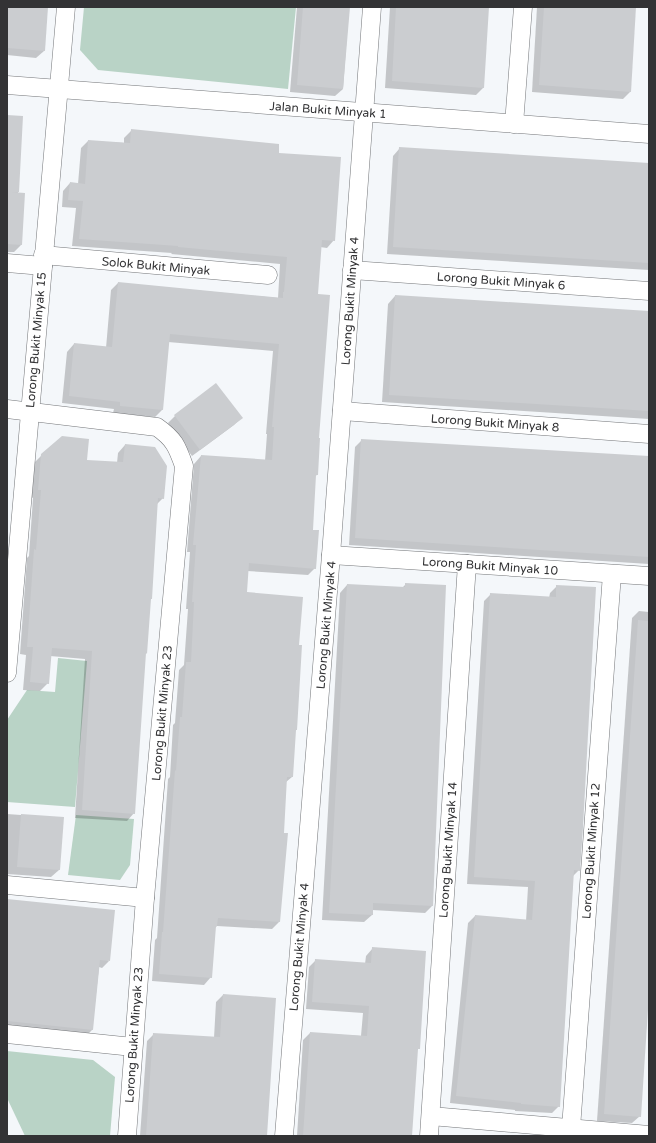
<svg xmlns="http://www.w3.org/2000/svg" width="656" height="1143" font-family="'Varela Round',sans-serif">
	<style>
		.green { fill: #b9d3c6 }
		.shadow { fill: #0003 }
		.building { fill: #cbcdd0 }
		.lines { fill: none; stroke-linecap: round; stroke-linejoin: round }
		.street-casing { stroke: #747679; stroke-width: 19 }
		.street { stroke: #fff; stroke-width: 18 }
		.labels { text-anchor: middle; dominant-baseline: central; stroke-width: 3; stroke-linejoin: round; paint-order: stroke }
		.street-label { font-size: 12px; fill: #333335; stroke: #fff }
	</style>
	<rect width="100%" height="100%" fill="#f4f7fa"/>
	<g class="green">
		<polygon points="84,7 296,7 288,89 98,70 80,50"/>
		<polygon points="58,658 87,661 75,807 7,802 7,720 27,690 55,692"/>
		<polygon points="76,815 134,819 130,865 120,880 68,875"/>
		<polygon points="7,1051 93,1060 115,1077 110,1136 25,1136 7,1098"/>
	</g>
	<g class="shadow">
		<polygon points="7,7 47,7 44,51 36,58 7,55"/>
		<polygon points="297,7 349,7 343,89 335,96 290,92"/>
		<polygon points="390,7 488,7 483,88 476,95 385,88"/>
		<polygon points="537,7 635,7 630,92 623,99 532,92"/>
		<polygon points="7,116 22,117 18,193 24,194 21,245 14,252 7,252"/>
		<polygon points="132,130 277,154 334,240 327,248 320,247 317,295 317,475 315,476 312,531 315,568 308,575 247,571 246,593 298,646 292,777 286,782 283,834 287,834 279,922 272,929 217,926 215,928 211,977 204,985 152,981 155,940 157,938 168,779 170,777 173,725 175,723 179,670 184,665 188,609 186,609 190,552 187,552 194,464 201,456 265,461 267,434 266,434 273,351 168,342 162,410 155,417 113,413 114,409 62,403 67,352 74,344 106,348 111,290 118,283 278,298 280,264 171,254 172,253 72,246 76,208 62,207 63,191 70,183 78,184 81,148 88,141 124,143 124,138"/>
		<polygon points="400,148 649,164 649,270 387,254 393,156"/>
		<polygon points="395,296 649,312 649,419 382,402 388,304"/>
		<polygon points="175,416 241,418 234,425 192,456 168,423"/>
		<polygon points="362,440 649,457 649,564 349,545 355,447"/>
		<polygon points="125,445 163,498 156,505 146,653 144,655 134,813 127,821 75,818 85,659 50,656 48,683 40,691 23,690 26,655 20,654 27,558 29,556 33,498 31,497 34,463 42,455 86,461 117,463 118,453"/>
		<polygon points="406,584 432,906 425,913 372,910 372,915 364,922 322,920 340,593 347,585 402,588"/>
		<polygon points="557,586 579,870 573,876 559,1106 552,1113 515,1111 515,1110 450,1103 468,923 475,916 526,921 528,887 467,884 484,601 491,594 549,598 550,593"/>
		<polygon points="639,611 649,612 649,979 640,1116 632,1123 597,1121 632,618"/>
		<polygon points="7,814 63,818 59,870 51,877 7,874"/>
		<polygon points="7,900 109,961 102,968 99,967 92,1030 85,1037 7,1028"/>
		<polygon points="373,948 419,1048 417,1050 410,1136 297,1136 303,1040 310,1033 361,1036 363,1013 306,1009 309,967 316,960 365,964 366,956"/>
		<polygon points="223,995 266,1136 140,1136 147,1041 154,1034 214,1038 216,1002"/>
	</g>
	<g class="building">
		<polygon points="7,7 48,7 45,51 7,48"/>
		<polygon points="303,7 350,7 343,89 297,85"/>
		<polygon points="396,7 489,7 484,88 392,81"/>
		<polygon points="544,7 636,7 631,92 539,85"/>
		<polygon points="7,115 23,116 19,192 12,192 25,193 22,245 7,244"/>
		<polygon points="131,129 279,144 279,153 341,157 335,241 322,240 318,294 330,295 319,438 320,438 318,475 316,475 313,530 319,530 316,569 249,563 247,592 303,597 299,645 302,645 297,730 296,730 293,777 287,777 284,833 288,833 280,922 218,918 217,926 216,926 212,978 159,974 162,932 163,932 175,770 176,771 180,717 182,717 186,662 191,662 194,602 192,602 196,545 193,545 201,455 272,460 274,427 272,427 279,344 170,334 163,410 120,406 120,402 69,396 74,343 112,347 118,282 283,298 283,292 284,292 287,257 178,247 178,246 79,239 83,201 68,200 70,182 85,184 88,140 130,143"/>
		<polygon points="399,147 649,163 649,263 393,247"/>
		<polygon points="395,295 649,311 649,411 389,395"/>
		<polygon points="216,383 243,418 200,450 174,415"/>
		<polygon points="62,436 89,439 87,460 123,462 125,444 155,447 167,466 164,499 158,498 152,599 151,599 147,654 146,653 135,814 82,810 92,651 52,648 49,684 30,682 33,647 27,647 34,549 36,550 41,490 38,490 41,454"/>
		<polygon points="361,439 649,456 649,557 355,538"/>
		<polygon points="405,583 446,585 433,906 373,903 373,915 329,913 347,584 405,587"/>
		<polygon points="556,585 596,587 583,827 580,871 574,870 560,1107 521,1104 521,1103 456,1096 475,915 532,920 535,881 474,877 490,593 556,597"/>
		<polygon points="638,620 649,621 649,994 641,1117 604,1114"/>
		<polygon points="21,814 64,817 60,870 17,867"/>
		<polygon points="7,899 115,910 110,961 100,960 93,1030 7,1021"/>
		<polygon points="372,947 426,951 420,1049 418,1049 412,1136 303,1136 310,1032 367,1036 369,1006 312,1002 315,959 371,963"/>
		<polygon points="223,994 276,998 267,1136 146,1136 153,1033 220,1037"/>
	</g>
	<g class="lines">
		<g class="street-casing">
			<g id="street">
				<polyline points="7,85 649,134"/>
				<polyline points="514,124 523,7"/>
				<polyline points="43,255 268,275"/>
				<polyline points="7,263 43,266"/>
				<polyline points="352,270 649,291"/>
				<path d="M7,409L157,427C174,439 177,446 184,466L145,898L127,1136"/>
				<polyline points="342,411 649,434"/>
				<polyline points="331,555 649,576"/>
				<polyline points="7,673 66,7"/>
				<polyline points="7,885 145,898"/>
				<polyline points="7,1034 133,1047"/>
				<polyline points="431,1116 649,1135"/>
				<polyline points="571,1128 612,574"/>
				<polyline points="284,1136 331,555 372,7"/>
				<polyline points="429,1136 467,564"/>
			</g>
		</g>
		<use href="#street" class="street"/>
	</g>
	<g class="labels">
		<g class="street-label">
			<text transform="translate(328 110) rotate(4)">Jalan Bukit Minyak 1</text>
			<text transform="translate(156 266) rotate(5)">Solok Bukit Minyak</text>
			<text transform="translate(501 281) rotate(4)">Lorong Bukit Minyak 6</text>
			<text transform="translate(350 301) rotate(-86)">Lorong Bukit Minyak 4</text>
			<text transform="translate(36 340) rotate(-85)">Lorong Bukit Minyak 15</text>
			<text transform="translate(495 423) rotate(4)">Lorong Bukit Minyak 8</text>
			<text transform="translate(490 566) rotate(4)">Lorong Bukit Minyak 10</text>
			<text transform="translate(326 625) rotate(-85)">Lorong Bukit Minyak 4</text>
			<text transform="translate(162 713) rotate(-85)">Lorong Bukit Minyak 23</text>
			<text transform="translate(448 850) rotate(-86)">Lorong Bukit Minyak 14</text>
			<text transform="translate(591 851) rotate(-86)">Lorong Bukit Minyak 12</text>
			<text transform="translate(299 947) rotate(-85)">Lorong Bukit Minyak 4</text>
			<text transform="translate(134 1035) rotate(-86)">Lorong Bukit Minyak 23</text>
		</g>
	</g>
	<rect width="656" height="1143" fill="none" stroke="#333335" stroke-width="16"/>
</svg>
